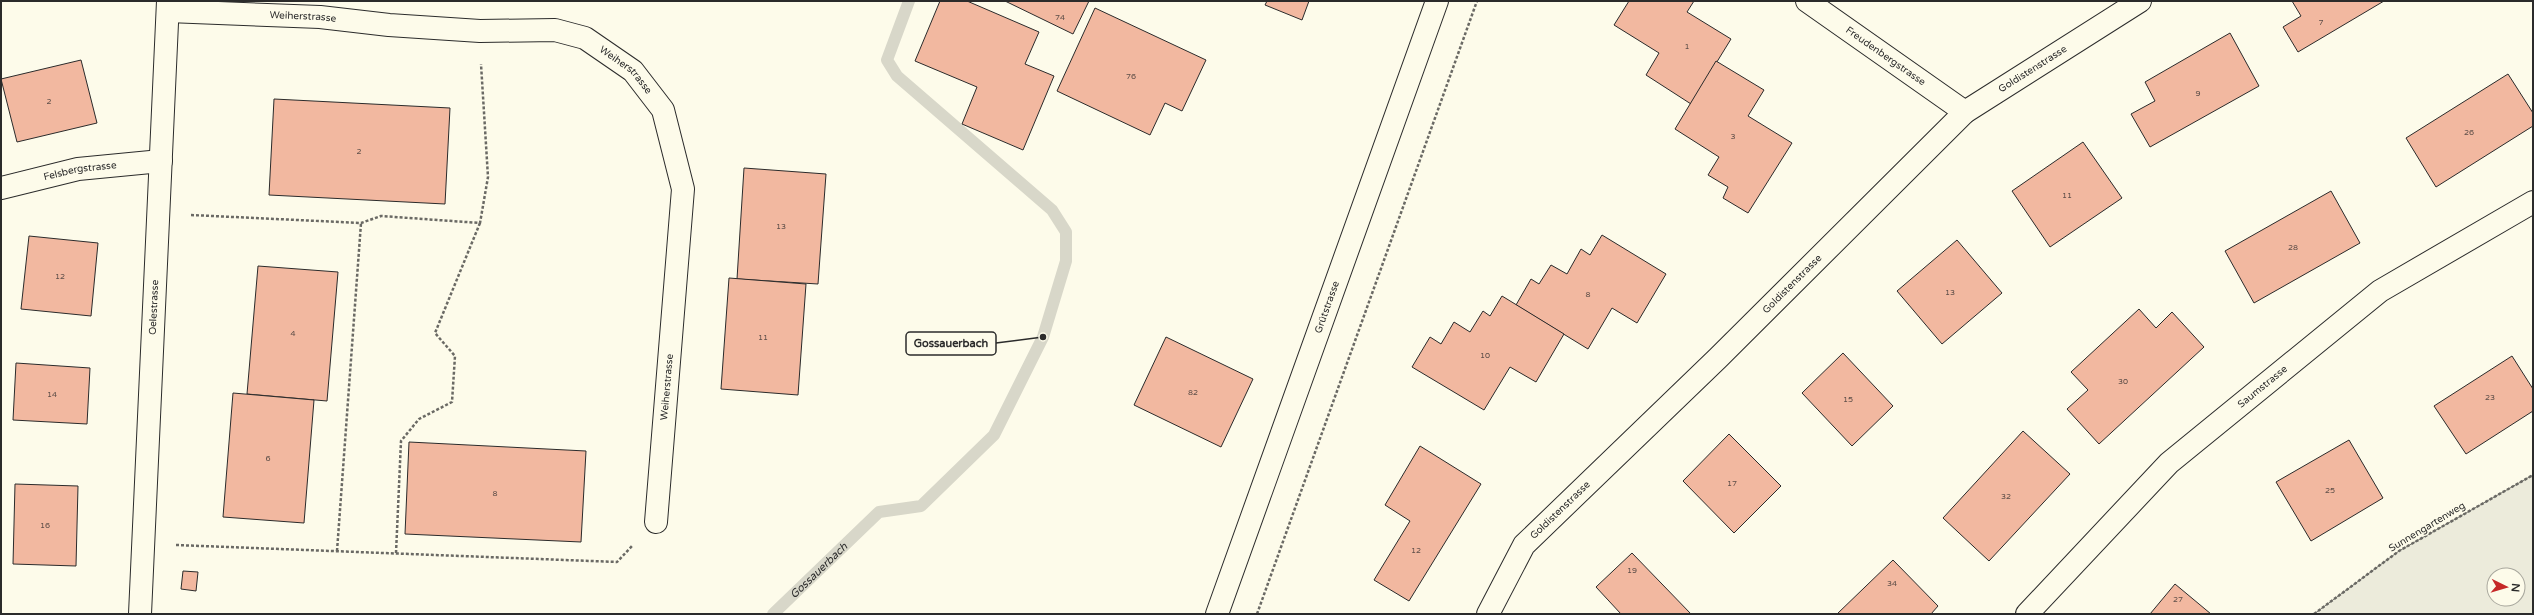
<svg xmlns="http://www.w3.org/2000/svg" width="2534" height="615" font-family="'Varela Round',sans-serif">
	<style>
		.green { fill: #ecebdb; stroke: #74746e; fill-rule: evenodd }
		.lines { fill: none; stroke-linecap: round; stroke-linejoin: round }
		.stream { stroke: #d8d7c9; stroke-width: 12 }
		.building { fill: #f2b8a0; stroke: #2b2b2b }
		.minor-casing { stroke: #2b2b2b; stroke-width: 24 }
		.major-casing { stroke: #2b2b2b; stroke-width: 24 }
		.path { stroke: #6a6964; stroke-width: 2.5; stroke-dasharray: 3 2; stroke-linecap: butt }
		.minor { stroke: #fdfbea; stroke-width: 22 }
		.major { stroke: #fdfbea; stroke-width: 22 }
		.labels { text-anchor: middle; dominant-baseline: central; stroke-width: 3; stroke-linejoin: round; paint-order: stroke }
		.number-label { font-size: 8px; fill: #5d4e48 }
		.street-label { font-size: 10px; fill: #2b2b2b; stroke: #fdfbea }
		.water-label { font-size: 11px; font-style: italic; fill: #2b2b2b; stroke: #fdfbea }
		.leader { fill: none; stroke: #2b2b2b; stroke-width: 1.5 }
		.callout-dot { fill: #2b2b2b; stroke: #fdfbea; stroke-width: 1.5 }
		.callout { fill: #fdfbea; stroke: #2b2b2b; stroke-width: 1.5 }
		.callout-label { font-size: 11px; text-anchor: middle; font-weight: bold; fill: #2b2b2b }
	</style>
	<rect width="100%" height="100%" fill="#fdfbea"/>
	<path class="green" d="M2533,475V614H2314L2399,551ZM2494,575H2518V599H2494Z"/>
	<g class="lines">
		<path class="stream" id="s1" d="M773,614L879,512L921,506L994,435L1043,337L1066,261V232L1052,210L897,76L887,60L909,1"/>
	</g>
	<g class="building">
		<polygon points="940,1 967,1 1039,32 1025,64 1054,76 1023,150 962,124 977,87 915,61"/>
		<polygon points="1005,1 1089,1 1073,34"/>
		<polygon points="1267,1 1309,1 1302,20 1265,5"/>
		<polygon points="1629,1 1694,1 1687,12 1731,39 1691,104 1646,75 1659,53 1614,25"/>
		<polygon points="2292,1 2384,1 2298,52 2283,27 2301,16"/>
		<polygon points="1095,8 1206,60 1182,111 1165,103 1150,135 1057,91"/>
		<polygon points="2230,33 2259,86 2150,147 2131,114 2155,101 2145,82"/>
		<polygon points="81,60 97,123 17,142 1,79"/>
		<polygon points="1716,61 1764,90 1748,116 1792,143 1748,213 1723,198 1728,187 1708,175 1719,157 1675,129"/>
		<polygon points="2508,74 2533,113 2533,126 2436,187 2406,138"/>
		<polygon points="274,99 450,108 445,204 269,195"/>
		<polygon points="2083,142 2122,198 2050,247 2012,191"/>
		<polygon points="744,168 826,174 818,284 737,279"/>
		<polygon points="2331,191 2360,243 2254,303 2225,251"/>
		<polygon points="1602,235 1666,274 1637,323 1612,308 1588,349 1516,305 1531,279 1539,284 1551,265 1567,274 1581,249 1590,255"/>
		<polygon points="29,236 98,243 91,316 21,309"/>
		<polygon points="1957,240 2002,293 1942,344 1897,291"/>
		<polygon points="258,266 338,272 327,401 247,394"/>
		<polygon points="729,278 806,284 798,395 721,389"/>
		<polygon points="1502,296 1564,334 1536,382 1510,367 1484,410 1412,367 1430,337 1441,344 1454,322 1470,332 1483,311 1490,316"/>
		<polygon points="2139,309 2156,328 2172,312 2204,347 2099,444 2067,409 2088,390 2071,372"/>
		<polygon points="1166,337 1253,379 1221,447 1134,405"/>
		<polygon points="1843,353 1893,406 1852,446 1802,393"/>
		<polygon points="2512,356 2533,389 2533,411 2466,454 2434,406"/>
		<polygon points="16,363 90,368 87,424 13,420"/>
		<polygon points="233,393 314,400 304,523 223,517"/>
		<polygon points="2023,431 2070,474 1989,561 1943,518"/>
		<polygon points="1729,434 1781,486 1734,533 1683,481"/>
		<polygon points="2349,440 2383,498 2311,541 2276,482"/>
		<polygon points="409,442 586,451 581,542 405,534"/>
		<polygon points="1420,446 1481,484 1409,601 1374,580 1410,521 1385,505"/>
		<polygon points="15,484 78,486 76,566 13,564"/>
		<polygon points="1632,553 1691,614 1621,614 1596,587"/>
		<polygon points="1893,560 1938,606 1931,614 1837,614"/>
		<polygon points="183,571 198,572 196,591 181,589"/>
		<polygon points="2175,584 2211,614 2150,614"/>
	</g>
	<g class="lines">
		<g class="minor-casing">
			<g id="minor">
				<path id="s2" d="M1807,1L1965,112"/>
				<path id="s3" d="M168,11L320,17L389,25L480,31L555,30L585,38L633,71L663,110L683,189L656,522"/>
				<path id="s4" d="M1,188L78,169L161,161"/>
				<path id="s5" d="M140,614L168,1"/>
				<path id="s6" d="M1488,614L1524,545L1718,358L1965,112L2140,1"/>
				<path id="s7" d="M2027,614L2169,463L2380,291L2533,202"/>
			</g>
		</g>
		<g class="major-casing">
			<g id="major">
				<path id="s8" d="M1217,614L1437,1"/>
			</g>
		</g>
		<g class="path">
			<polyline points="191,215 361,223 381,216 480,223 488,177 481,64"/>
			<polyline points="176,545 617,562 633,545"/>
			<polyline points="337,551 361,223"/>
			<polyline points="396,553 401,441 419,419 452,402 455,356 435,333 480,223"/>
			<polyline points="1257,614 1477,1"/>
			<polyline points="2314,614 2399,551 2533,475"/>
		</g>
		<use href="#minor" class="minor"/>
		<use href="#major" class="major"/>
	</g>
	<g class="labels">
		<g class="number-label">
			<text x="1060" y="17">74</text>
			<text x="2321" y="22">7</text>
			<text x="1687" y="46">1</text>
			<text x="1131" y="76">76</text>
			<text x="2198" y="93">9</text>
			<text x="49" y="101">2</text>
			<text x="2469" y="132">26</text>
			<text x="1733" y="136">3</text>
			<text x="359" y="151">2</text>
			<text x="2067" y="195">11</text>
			<text x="781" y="226">13</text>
			<text x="2293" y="247">28</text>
			<text x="60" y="276">12</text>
			<text x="1950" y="292">13</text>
			<text x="1588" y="294">8</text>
			<text x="293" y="333">4</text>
			<text x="763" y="337">11</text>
			<text x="1485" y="355">10</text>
			<text x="2123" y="381">30</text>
			<text x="1193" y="392">82</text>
			<text x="52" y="394">14</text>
			<text x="2490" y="397">23</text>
			<text x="1848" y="399">15</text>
			<text x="268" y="458">6</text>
			<text x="1732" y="483">17</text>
			<text x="2330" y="490">25</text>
			<text x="495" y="493">8</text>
			<text x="2006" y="496">32</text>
			<text x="45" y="525">16</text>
			<text x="1416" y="550">12</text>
			<text x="1632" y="570">19</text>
			<text x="1892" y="583">34</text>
			<text x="2178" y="599">27</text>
		</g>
		<g class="street-label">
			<text stroke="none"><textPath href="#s3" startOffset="135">Weiherstrasse</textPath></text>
			<text stroke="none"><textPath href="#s2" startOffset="96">Freudenbergstrasse</textPath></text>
			<text stroke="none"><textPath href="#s6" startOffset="776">Goldistenstrasse</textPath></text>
			<text stroke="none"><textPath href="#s3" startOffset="471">Weiherstrasse</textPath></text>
			<text stroke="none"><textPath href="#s4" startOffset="81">Felsbergstrasse</textPath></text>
			<text stroke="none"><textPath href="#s6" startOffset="452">Goldistenstrasse</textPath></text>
			<text stroke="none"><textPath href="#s5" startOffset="307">Oelestrasse</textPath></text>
			<text stroke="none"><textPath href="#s8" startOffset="326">Grütstrasse</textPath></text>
			<text transform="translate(667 387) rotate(-85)">Weiherstrasse</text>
			<text stroke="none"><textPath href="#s7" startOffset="328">Saumstrasse</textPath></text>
			<text stroke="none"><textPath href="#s6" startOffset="128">Goldistenstrasse</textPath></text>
			<text transform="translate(2427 527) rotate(-31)">Sunnengartenweg</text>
		</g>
		<g class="water-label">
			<text stroke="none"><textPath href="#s1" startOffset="63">Gossauerbach</textPath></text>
		</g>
	</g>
	<path class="leader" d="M1043 337L996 343"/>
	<circle class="callout-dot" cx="1043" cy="337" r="4"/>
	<rect class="callout" x="906" y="332" width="90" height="23" rx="4"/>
	<g class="callout-label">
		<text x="951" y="347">Gossauerbach</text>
	</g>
	<rect width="2534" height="615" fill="none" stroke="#2b2b2b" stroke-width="4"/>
	<g transform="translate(2506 587) rotate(95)"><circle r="19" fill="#fdfbea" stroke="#a9a89e"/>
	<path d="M0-3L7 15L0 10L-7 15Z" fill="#c62828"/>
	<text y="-6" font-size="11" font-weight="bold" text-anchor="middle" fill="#2b2b2b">N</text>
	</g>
</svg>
